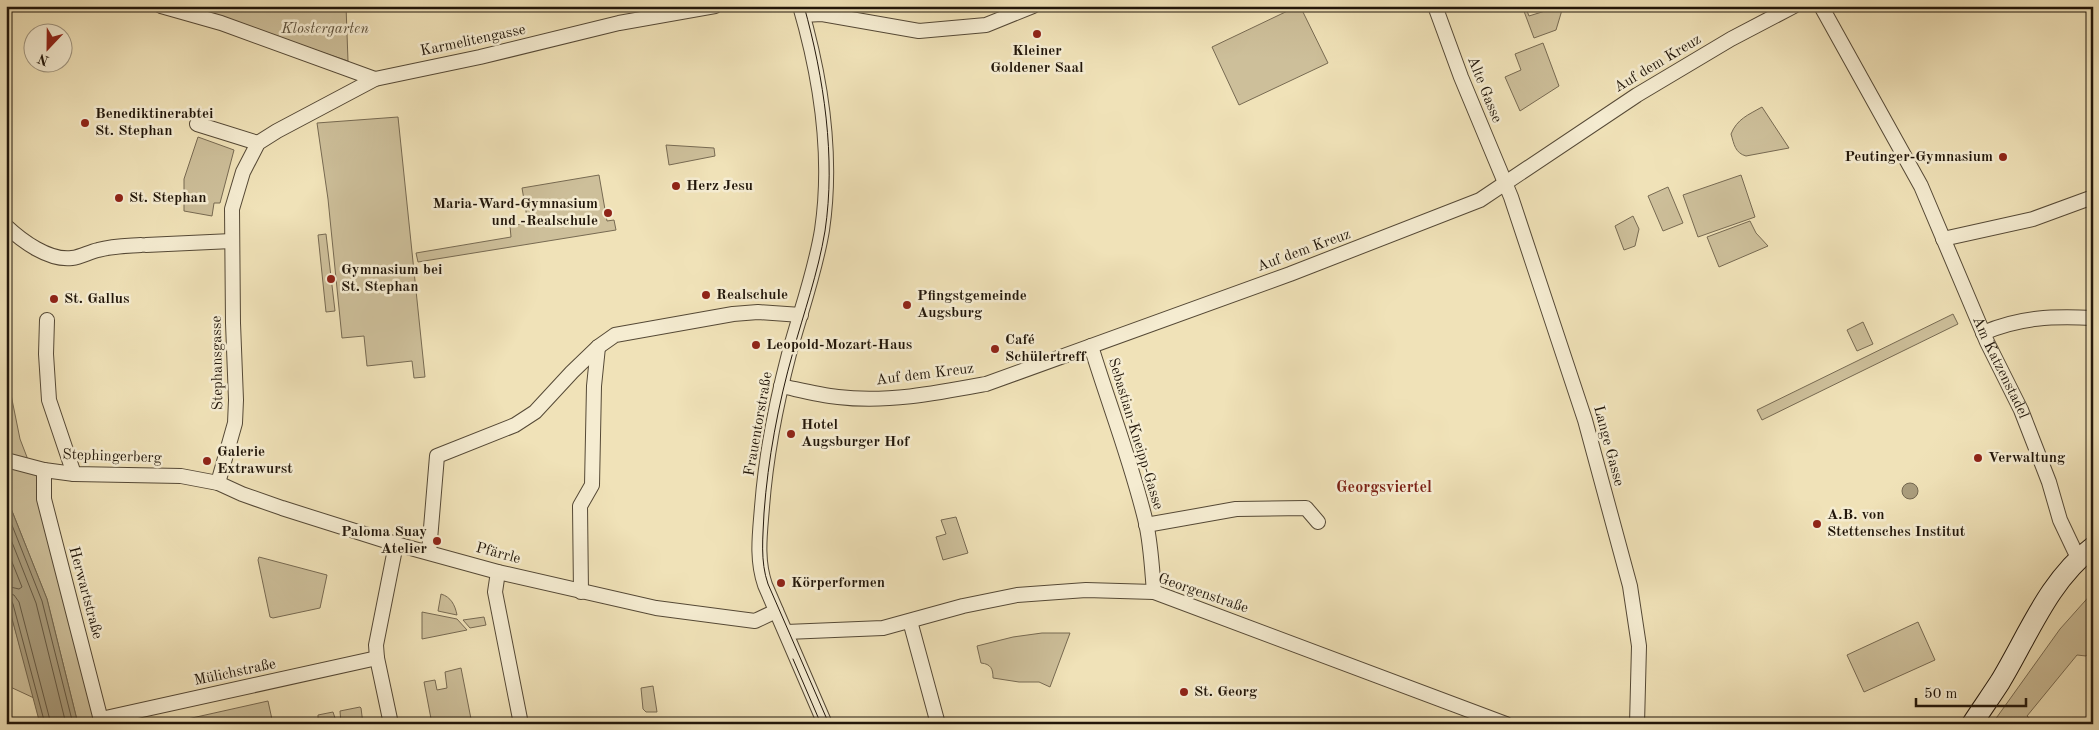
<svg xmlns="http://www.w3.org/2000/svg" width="2099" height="730" font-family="'Old Standard TT',serif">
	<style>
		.green { fill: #cdbf9a; stroke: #776a52 }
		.water { fill: #aa9d7d; stroke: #73674f }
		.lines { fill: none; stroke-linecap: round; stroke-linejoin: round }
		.shore { stroke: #665a44; stroke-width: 1 }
		.street-casing { stroke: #554936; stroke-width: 16 }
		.secondary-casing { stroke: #21160a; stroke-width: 22 }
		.street { stroke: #f5ecd1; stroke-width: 14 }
		.secondary { stroke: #f5ecd1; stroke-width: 20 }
		.tram { stroke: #21160a; stroke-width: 1 }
		.poi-dot { fill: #8f2418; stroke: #f5ecd1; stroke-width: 2 }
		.labels { text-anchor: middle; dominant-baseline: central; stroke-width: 5; stroke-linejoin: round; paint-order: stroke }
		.park-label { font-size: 15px; font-style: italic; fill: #5d513c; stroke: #f5ecd1 }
		.street-label { font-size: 15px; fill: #21160a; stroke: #f5ecd1 }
		.poi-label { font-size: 15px; font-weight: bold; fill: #21160a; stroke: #f5ecd1; text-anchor: start }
		.neighbourhood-label { font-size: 16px; font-weight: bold; fill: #7a1f14; stroke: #f5ecd1 }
	</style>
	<rect width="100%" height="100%" fill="#f0e2b8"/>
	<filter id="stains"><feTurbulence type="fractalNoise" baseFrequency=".004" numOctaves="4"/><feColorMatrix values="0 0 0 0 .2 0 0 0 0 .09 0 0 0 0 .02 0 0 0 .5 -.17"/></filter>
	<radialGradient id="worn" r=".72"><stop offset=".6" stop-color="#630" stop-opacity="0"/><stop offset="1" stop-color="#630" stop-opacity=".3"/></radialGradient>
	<g class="green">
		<polygon points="186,6 346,6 348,61 188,7"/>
		<polygon points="1298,6 1300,6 1328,63 1239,105 1212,47"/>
		<polygon points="1522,6 1525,6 1529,16 1561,6 1562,10 1556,30 1534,38"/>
		<polygon points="1543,43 1559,86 1520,111 1505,77 1521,70 1515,54"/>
		<path d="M1762,107L1789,148L1746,156C1735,153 1734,144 1731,134C1737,119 1748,115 1762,107Z"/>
		<polygon points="398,117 425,377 414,378 412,361 367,366 364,336 342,338 328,199 317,123"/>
		<polygon points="198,137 234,150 220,203 214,203 212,216 184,211 184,179"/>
		<polygon points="666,145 714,148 715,156 669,165"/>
		<polygon points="599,175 607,221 614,220 616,230 418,262 416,253 511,237 510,226 528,223 522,188"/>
		<polygon points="1741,175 1755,217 1698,237 1683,195"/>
		<polygon points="1668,187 1683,223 1663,231 1648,196"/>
		<polygon points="1633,216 1639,229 1635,246 1624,250 1615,226"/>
		<polygon points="1750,221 1756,233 1768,246 1719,267 1707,237"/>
		<polygon points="326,234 335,311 326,312 318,235"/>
		<polygon points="1953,314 1958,324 1762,420 1757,410"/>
		<polygon points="1863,322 1873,344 1857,351 1847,330"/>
		<polygon points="6,370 20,439 30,465 44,470 101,719 78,724 47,599 6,496"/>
		<polygon points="956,517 968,553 943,560 936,537 946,534 941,520"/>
		<polygon points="259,557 327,575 320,608 273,618 270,617 258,560"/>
		<polygon points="2093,592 2093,648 2086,656 2077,655 2027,716 2036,724 1992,724 2060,629"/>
		<path d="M441,594C451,597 455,605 457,615L438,611Z"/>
		<polygon points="6,596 34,698 6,685"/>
		<polygon points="422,612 457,619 467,630 422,639"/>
		<polygon points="484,617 486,625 470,628 463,620"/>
		<polygon points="1918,622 1935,660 1864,692 1847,655"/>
		<path d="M1042,633H1070L1050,687L1039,682H1019L993,678C993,669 991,664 981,663L977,646L1013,637Z"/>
		<polygon points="461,668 472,724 432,724 424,682 435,680 437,690 447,688 445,672"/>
		<polygon points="653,686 657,712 646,712 643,709 641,688"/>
		<polygon points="268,701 273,724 165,724"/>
		<polygon points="360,707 361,708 363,724 341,724 340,711"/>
		<polygon points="333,712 337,724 318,724 318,715"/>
	</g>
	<g class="water">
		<circle cx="1910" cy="491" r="8"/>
		<polygon points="6,496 47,599 78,724 40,724 6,596"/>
	</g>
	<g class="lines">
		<g class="shore">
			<polyline points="6,510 42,601 73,724"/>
			<polyline points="6,527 36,603 66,724"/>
			<polyline points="6,547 22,587 19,589 6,586"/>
			<polyline points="6,593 14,595 19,602 51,724"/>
			<polyline points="6,600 11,600 13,604 45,724"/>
		</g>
		<g class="street-casing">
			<g id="street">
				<polyline points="161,6 221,23 375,79"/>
				<path d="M800,6C821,78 833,156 822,230C815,273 800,313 789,354C776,404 766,455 762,507C760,533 756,559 765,585L825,724"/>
				<polyline points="1435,6 1461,77 1511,197 1585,420 1630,586 1639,646 1637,724"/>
				<path id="s1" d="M1821,6L1921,186L1987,342L2021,410L2049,482L2060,520L2078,558"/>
				<polyline points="803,15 822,14 919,31 986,25 1033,6"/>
				<polyline points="197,124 258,143"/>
				<path d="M6,226C22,241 49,261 72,258C81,257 89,252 98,250C113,246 127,246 141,245"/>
				<polyline points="1943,239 2033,219 2093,197"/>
				<polyline points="146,245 232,241"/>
				<polyline points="47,320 46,354 49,400 74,474"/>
				<path d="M1983,333C2020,317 2053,316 2093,318"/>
				<path d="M1091,346C1109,405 1132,463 1146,523C1151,545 1152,569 1154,592"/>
				<path d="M781,386C800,390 819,395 838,397C887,403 938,393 986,384L1290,274L1480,200L1637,95L1731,39L1794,6"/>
				<polyline points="6,460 44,470 74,474 181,476 218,483 242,494 282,508 396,544 498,572 656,608 755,621 776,611"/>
				<polyline points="44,470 44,499 102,724"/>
				<polyline points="218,483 235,423 236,400 233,323 232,209 243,172 258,143 277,131 375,79 480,57 619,23 715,6"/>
				<polyline points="1146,525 1236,509 1306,508 1318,522"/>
				<polyline points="429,552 437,456 515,425 535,412 572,372 598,347 615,335 733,314 758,312 801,315"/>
				<polyline points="498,572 495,592 521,724"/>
				<polyline points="581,592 580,506 592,485 594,386 598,347"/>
				<polyline points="910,621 938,724"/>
				<polyline points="786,632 883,628 963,606 1017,595 1086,590 1154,592 1506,724"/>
				<polyline points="101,719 377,658"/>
				<polyline points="391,724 377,658 376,645 396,544"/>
			</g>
		</g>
		<g class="secondary-casing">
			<path id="secondary" d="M1972,724C1981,710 1991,696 2000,682C2028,636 2048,581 2093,547"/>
		</g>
		<use href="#street" class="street"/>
		<use href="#secondary" class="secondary"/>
		<g class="tram">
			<path d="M804,6C824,78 836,158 825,231C818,273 804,312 793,352C778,405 768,459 764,513C763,537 760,561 768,584L829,724"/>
			<polyline points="793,659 821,724"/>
		</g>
	</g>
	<g class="poi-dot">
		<circle cx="1037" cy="34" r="5"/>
		<circle cx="85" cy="123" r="5"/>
		<circle cx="2003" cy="157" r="5"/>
		<circle cx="676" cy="186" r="5"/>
		<circle cx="119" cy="198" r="5"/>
		<circle cx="608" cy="213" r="5"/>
		<circle cx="331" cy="279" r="5"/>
		<circle cx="706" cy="295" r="5"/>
		<circle cx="54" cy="299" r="5"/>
		<circle cx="907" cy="305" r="5"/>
		<circle cx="756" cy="345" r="5"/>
		<circle cx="995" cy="349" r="5"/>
		<circle cx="791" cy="434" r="5"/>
		<circle cx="1978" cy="458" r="5"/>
		<circle cx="207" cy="461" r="5"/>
		<circle cx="1817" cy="524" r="5"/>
		<circle cx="437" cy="541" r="5"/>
		<circle cx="781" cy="583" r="5"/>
		<circle cx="1184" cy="692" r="5"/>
	</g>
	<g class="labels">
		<g class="park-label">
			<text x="325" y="29">Klostergarten</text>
		</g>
		<g class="street-label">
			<text transform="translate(473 41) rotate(-12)">Karmelitengasse</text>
			<text transform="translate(1658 64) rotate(-31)">Auf dem Kreuz</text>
			<text transform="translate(1484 90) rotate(68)">Alte Gasse</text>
			<text transform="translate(1304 251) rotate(-20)">Auf dem Kreuz</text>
			<text transform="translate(218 363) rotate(-91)">Stephansgasse</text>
			<text stroke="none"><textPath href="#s1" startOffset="404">Am Katzenstadel</textPath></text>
			<text transform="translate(925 375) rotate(-7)">Auf dem Kreuz</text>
			<text transform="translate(759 424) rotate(-80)">Frauentorstraße</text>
			<text transform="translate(1135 434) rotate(73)">Sebastian-Kneipp-Gasse</text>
			<text transform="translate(1608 446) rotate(75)">Lange Gasse</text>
			<text transform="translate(112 457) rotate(2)">Stephingerberg</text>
			<text transform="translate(498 554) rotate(15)">Pfärrle</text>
			<text transform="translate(85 593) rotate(75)">Herwartstraße</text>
			<text transform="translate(1203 594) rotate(19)">Georgenstraße</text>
			<text transform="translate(235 673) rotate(-12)">Mülichstraße</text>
		</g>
		<g class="poi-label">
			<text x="1037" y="51" text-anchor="middle">Kleiner<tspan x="1037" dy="17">Goldener Saal</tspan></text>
			<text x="95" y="114">Benediktinerabtei<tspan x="95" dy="17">St. Stephan</tspan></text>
			<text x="1993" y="157" text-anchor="end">Peutinger-Gymnasium</text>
			<text x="686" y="186">Herz Jesu</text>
			<text x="129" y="198">St. Stephan</text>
			<text x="598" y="204" text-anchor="end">Maria-Ward-Gymnasium<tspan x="598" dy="17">und -Realschule</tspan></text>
			<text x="341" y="270">Gymnasium bei<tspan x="341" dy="17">St. Stephan</tspan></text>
			<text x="716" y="295">Realschule</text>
			<text x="917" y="296">Pfingstgemeinde<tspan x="917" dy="17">Augsburg</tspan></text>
			<text x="64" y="299">St. Gallus</text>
			<text x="1005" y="340">Café<tspan x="1005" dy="17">Schülertreff</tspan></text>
			<text x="766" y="345">Leopold-Mozart-Haus</text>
			<text x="801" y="425">Hotel<tspan x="801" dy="17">Augsburger Hof</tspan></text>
			<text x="217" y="452">Galerie<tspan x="217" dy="17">Extrawurst</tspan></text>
			<text x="1988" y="458">Verwaltung</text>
			<text x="1827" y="515">A.B. von<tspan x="1827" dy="17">Stettensches Institut</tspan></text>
			<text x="427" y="532" text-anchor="end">Paloma Suay<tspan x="427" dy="17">Atelier</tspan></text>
			<text x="791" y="583">Körperformen</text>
			<text x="1194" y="692">St. Georg</text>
		</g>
		<g class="neighbourhood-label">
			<text x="1384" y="488">Georgsviertel</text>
		</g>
	</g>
	<rect width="2099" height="730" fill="none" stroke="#f0e2b8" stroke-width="25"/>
	<rect x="8" y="8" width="2084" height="715" fill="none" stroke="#21160a" stroke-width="2.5"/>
	<rect x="12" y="12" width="2074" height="705" fill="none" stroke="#21160a"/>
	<g transform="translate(48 48) rotate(202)"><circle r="24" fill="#f5ecd1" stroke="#a09681"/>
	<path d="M0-4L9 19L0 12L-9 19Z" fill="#8f2418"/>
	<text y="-8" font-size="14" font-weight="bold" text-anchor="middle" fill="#21160a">N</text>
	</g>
	<path d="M1916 698v8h110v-8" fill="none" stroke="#21160a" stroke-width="2.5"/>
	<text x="1924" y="698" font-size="15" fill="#21160a" stroke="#f5ecd1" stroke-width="4" paint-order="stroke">50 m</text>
	<rect width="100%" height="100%" filter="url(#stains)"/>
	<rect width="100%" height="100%" fill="url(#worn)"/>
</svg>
